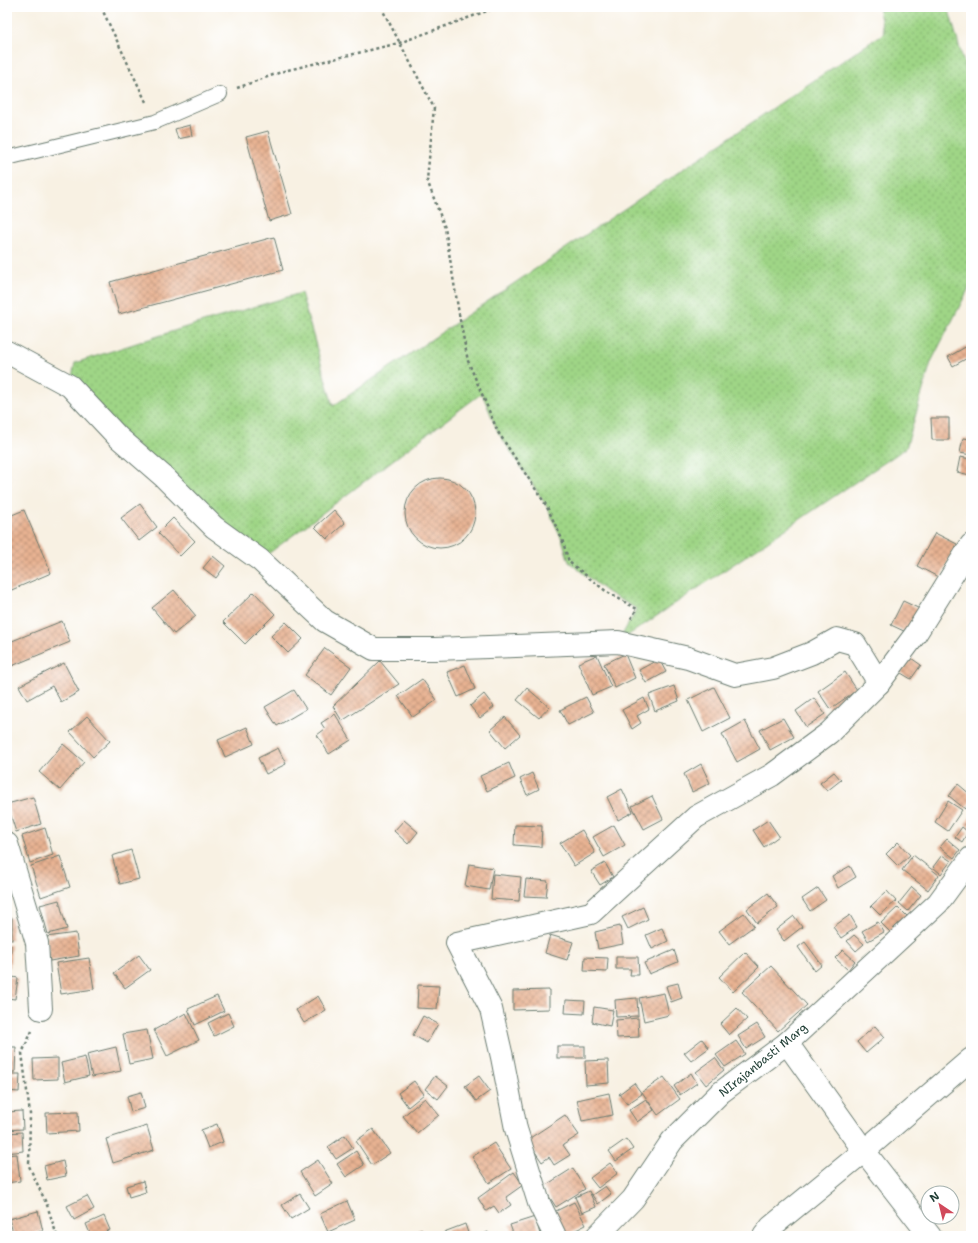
<svg xmlns="http://www.w3.org/2000/svg" width="978" height="1243" font-family="'Shantell Sans',sans-serif">
	<style>
		.grass { fill: url(#grass-dots); stroke: #5f895d }
		.building { fill: url(#building-cross-hatch) }
		.lines { fill: none; stroke-linecap: round; stroke-linejoin: round }
		.service-casing { stroke: #6b7c71; stroke-width: 16 }
		.minor-casing { stroke: #6b7c71; stroke-width: 24 }
		.tertiary-casing { stroke: #6b7c71; stroke-width: 24 }
		.path { stroke: #6b7c71; stroke-width: 2.5; stroke-dasharray: 3 3; stroke-linecap: butt }
		.service { stroke: #fff; stroke-width: 14 }
		.minor { stroke: #fff; stroke-width: 22 }
		.tertiary { stroke: #fff; stroke-width: 22 }
		.labels { text-anchor: middle; dominant-baseline: central; stroke-width: 3; stroke-linejoin: round; paint-order: stroke }
		.street-label { font-size: 12px; fill: #1f3d34; stroke: #fff }
	</style>
	<defs>
		<pattern id="grass-dots" width="8" height="8" patternUnits="userSpaceOnUse"><rect width="8" height="8" fill="#9fd586"/><path d="M2 2h.1M6 6h.1" fill="none" stroke="#81ae6e" stroke-width="1.8" stroke-linecap="round"/></pattern>
		<pattern id="building-cross-hatch" width="8" height="8" patternUnits="userSpaceOnUse"><rect width="8" height="8" fill="#e8b292"/><path d="M0 0l8 8M0 8l8-8" fill="none" stroke="#bb9278"/></pattern>
	</defs>
	<rect width="100%" height="100%" fill="#fff"/>
	<filter id="ink" filterUnits="userSpaceOnUse"><feTurbulence type="fractalNoise" baseFrequency=".025" numOctaves="2"/><feDisplacementMap in="SourceGraphic" scale="8" xChannelSelector="R" yChannelSelector="G"/><feConvolveMatrix kernelMatrix="1 2 1 2 8 2 1 2 1" color-interpolation-filters="sRGB"/></filter>
	<filter id="wash" filterUnits="userSpaceOnUse"><feTurbulence type="fractalNoise" baseFrequency=".012" numOctaves="4" result="noise"/><feDisplacementMap in="SourceGraphic" scale="16" xChannelSelector="R" yChannelSelector="G"/><feGaussianBlur stdDeviation="0.9" result="paint"/><feColorMatrix in="noise" values="0 0 0 0 0 0 0 0 0 0 0 0 0 0 0 0 0 1.4 0 .05"/><feComposite in="paint" operator="in"/></filter>
	<g filter="url(#wash)">
		<rect width="100%" height="100%" fill="#f8f1e3"/>
		<polygon class="grass" points="878,7 948,7 971,88 971,284 931,362 906,448 618,642 637,609 607,592 569,562 562,539 546,505 498,432 482,393 260,560 70,386 75,363 183,328 301,293 333,406 884,33"/>
		<g id="blocks">
			<g class="building">
				<polygon points="190,125 192,136 178,139 175,129"/>
				<polygon points="268,131 292,214 269,221 246,137"/>
				<polygon points="274,237 283,270 119,314 110,282"/>
				<polygon points="969,345 971,349 971,356 953,366 948,357"/>
				<polygon points="931,418 949,418 949,440 932,440"/>
				<polygon points="963,438 971,439 971,455 960,453"/>
				<polygon points="960,457 971,459 970,475 957,472"/>
				<circle cx="440" cy="513" r="35"/>
				<polygon points="140,504 157,527 139,541 121,518"/>
				<polygon points="24,510 51,573 7,592 7,517"/>
				<polygon points="334,510 345,523 327,539 315,527"/>
				<polygon points="173,518 195,541 180,556 158,533"/>
				<polygon points="935,533 957,544 940,578 917,566"/>
				<polygon points="213,556 225,566 216,578 203,568"/>
				<polygon points="174,590 196,616 174,634 152,608"/>
				<polygon points="254,592 275,614 245,644 223,622"/>
				<polygon points="903,601 920,609 908,633 891,625"/>
				<polygon points="62,621 70,642 7,668 7,643"/>
				<polygon points="286,622 303,639 288,653 271,636"/>
				<polygon points="325,648 351,667 331,695 305,675"/>
				<polygon points="625,654 635,678 615,688 604,664"/>
				<polygon points="597,655 611,687 592,695 578,663"/>
				<polygon points="911,658 921,665 911,679 901,673"/>
				<polygon points="659,659 666,672 646,683 639,670"/>
				<polygon points="380,661 399,684 342,721 333,706"/>
				<polygon points="64,663 79,692 61,702 52,686 27,700 19,686"/>
				<polygon points="465,665 475,689 458,697 447,672"/>
				<polygon points="845,672 857,690 830,709 818,691"/>
				<polygon points="422,679 437,700 413,717 398,696"/>
				<polygon points="674,686 679,701 655,711 649,695"/>
				<polygon points="714,687 730,718 703,732 688,700"/>
				<polygon points="527,688 549,707 539,718 517,700"/>
				<polygon points="294,690 306,709 277,726 265,707"/>
				<polygon points="484,694 494,707 480,718 470,706"/>
				<polygon points="586,697 594,712 568,725 560,710"/>
				<polygon points="644,698 649,709 637,716 641,723 632,729 622,710"/>
				<polygon points="814,698 825,714 806,727 796,711"/>
				<polygon points="335,714 351,740 329,754 317,735 325,729 321,723"/>
				<polygon points="87,716 110,741 93,757 70,732"/>
				<polygon points="505,717 520,735 505,748 490,730"/>
				<polygon points="783,718 794,737 770,750 760,730"/>
				<polygon points="745,721 760,749 737,762 722,734"/>
				<polygon points="247,727 254,744 225,757 218,740"/>
				<polygon points="63,744 84,762 60,790 39,772"/>
				<polygon points="278,748 286,764 266,774 258,758"/>
				<polygon points="509,763 515,778 487,791 480,776"/>
				<polygon points="701,764 710,783 692,792 684,774"/>
				<polygon points="834,772 841,780 827,791 820,783"/>
				<polygon points="532,773 539,789 527,795 520,779"/>
				<polygon points="958,784 971,795 971,801 965,809 949,796"/>
				<polygon points="622,789 633,812 618,820 607,797"/>
				<polygon points="652,796 663,819 644,829 632,806"/>
				<polygon points="33,797 41,824 16,832 7,804"/>
				<polygon points="948,801 962,810 948,831 935,822"/>
				<polygon points="971,816 971,829 965,824"/>
				<polygon points="404,820 418,832 408,844 394,831"/>
				<polygon points="768,820 779,836 764,847 753,830"/>
				<polygon points="515,825 542,826 541,847 514,845"/>
				<polygon points="614,825 625,845 604,857 593,837"/>
				<polygon points="962,827 968,832 962,842 955,837"/>
				<polygon points="45,828 53,855 30,863 22,836"/>
				<polygon points="582,830 595,853 574,866 560,843"/>
				<polygon points="947,839 960,850 954,858 940,847"/>
				<polygon points="898,842 910,855 898,866 886,854"/>
				<polygon points="131,850 139,879 120,884 112,856"/>
				<polygon points="913,855 939,875 928,890 902,870"/>
				<polygon points="942,855 951,861 941,874 933,867"/>
				<polygon points="60,856 70,887 41,897 31,866"/>
				<polygon points="605,863 613,877 600,885 591,871"/>
				<polygon points="469,864 493,868 489,890 465,886"/>
				<polygon points="850,866 856,877 838,888 832,876"/>
				<polygon points="493,874 521,877 519,901 491,899"/>
				<polygon points="526,879 548,881 546,897 524,896"/>
				<polygon points="912,887 921,895 908,911 899,903"/>
				<polygon points="818,888 826,900 810,911 802,899"/>
				<polygon points="887,891 896,901 880,915 871,906"/>
				<polygon points="768,893 778,907 757,923 747,909"/>
				<polygon points="59,900 67,929 48,934 40,905"/>
				<polygon points="643,907 648,919 628,929 622,917"/>
				<polygon points="898,907 907,916 890,932 881,923"/>
				<polygon points="744,913 754,926 729,944 719,931"/>
				<polygon points="850,915 857,927 841,938 833,927"/>
				<polygon points="794,916 802,927 784,941 776,930"/>
				<rect x="7" y="918" width="5" height="22"/>
				<polygon points="878,922 884,932 868,941 862,931"/>
				<polygon points="620,926 623,944 598,949 595,932"/>
				<polygon points="662,928 668,941 652,949 646,935"/>
				<polygon points="76,933 79,956 50,961 46,937"/>
				<polygon points="550,935 573,942 567,960 545,953"/>
				<polygon points="854,935 864,944 856,951 847,941"/>
				<polygon points="805,942 822,965 815,971 798,947"/>
				<polygon points="7,945 11,945 10,967 7,967"/>
				<polygon points="674,950 678,962 649,974 644,963"/>
				<polygon points="843,950 855,961 848,970 835,958"/>
				<polygon points="745,952 759,967 733,992 719,977"/>
				<polygon points="139,955 150,970 125,988 114,973"/>
				<polygon points="585,957 608,958 607,972 584,971"/>
				<polygon points="616,957 638,957 639,975 630,975 631,969 616,969"/>
				<polygon points="89,958 94,989 61,994 56,963"/>
				<polygon points="771,966 807,1005 778,1031 742,992"/>
				<polygon points="7,976 18,978 15,999 7,998"/>
				<polygon points="678,983 682,998 671,1002 666,986"/>
				<polygon points="418,985 439,986 437,1009 417,1008"/>
				<polygon points="549,990 549,1009 513,1010 513,991"/>
				<polygon points="664,993 669,1015 644,1021 639,998"/>
				<polygon points="217,996 224,1011 195,1025 188,1009"/>
				<polygon points="318,996 326,1010 304,1023 296,1010"/>
				<polygon points="637,998 638,1016 616,1017 615,1000"/>
				<polygon points="566,1000 585,1001 584,1014 565,1013"/>
				<polygon points="594,1007 613,1010 610,1026 592,1022"/>
				<polygon points="737,1008 747,1019 729,1035 720,1024"/>
				<polygon points="186,1013 199,1040 167,1056 154,1030"/>
				<polygon points="228,1013 234,1026 214,1036 208,1023"/>
				<polygon points="423,1016 438,1024 427,1043 413,1035"/>
				<polygon points="638,1018 639,1037 617,1038 616,1020"/>
				<polygon points="757,1024 765,1037 746,1049 738,1036"/>
				<polygon points="875,1026 885,1037 866,1053 857,1042"/>
				<polygon points="147,1030 153,1059 129,1064 123,1034"/>
				<polygon points="702,1039 709,1048 691,1061 684,1053"/>
				<polygon points="736,1041 745,1054 725,1067 716,1055"/>
				<rect x="557" y="1046" width="28" height="12"/>
				<polygon points="7,1047 16,1047 15,1072 7,1072"/>
				<polygon points="116,1047 121,1071 92,1077 87,1054"/>
				<polygon points="85,1057 89,1076 65,1082 61,1063"/>
				<polygon points="58,1058 58,1079 34,1080 33,1059"/>
				<polygon points="715,1058 724,1070 706,1085 696,1072"/>
				<polygon points="608,1060 609,1083 586,1085 585,1061"/>
				<polygon points="691,1073 697,1083 680,1095 674,1086"/>
				<polygon points="7,1074 20,1074 19,1092 7,1091"/>
				<polygon points="435,1076 448,1086 438,1099 425,1089"/>
				<polygon points="479,1076 490,1091 476,1101 465,1086"/>
				<polygon points="664,1077 680,1099 658,1115 642,1092"/>
				<polygon points="414,1081 424,1094 408,1107 398,1093"/>
				<polygon points="634,1083 642,1094 627,1104 619,1094"/>
				<polygon points="141,1092 145,1108 131,1112 127,1096"/>
				<polygon points="609,1093 613,1115 582,1121 577,1100"/>
				<polygon points="425,1098 439,1115 417,1133 403,1116"/>
				<polygon points="646,1099 654,1110 637,1122 629,1110"/>
				<polygon points="22,1111 23,1129 7,1130 7,1112"/>
				<polygon points="78,1112 79,1131 47,1133 46,1113"/>
				<polygon points="565,1115 579,1135 563,1145 570,1155 554,1165 549,1157 542,1162 527,1140"/>
				<polygon points="217,1124 223,1142 208,1148 201,1130"/>
				<polygon points="147,1126 154,1150 113,1163 106,1139"/>
				<polygon points="373,1129 390,1153 372,1165 356,1141"/>
				<polygon points="22,1132 23,1151 7,1153 7,1133"/>
				<polygon points="345,1135 353,1148 336,1159 328,1147"/>
				<polygon points="626,1139 633,1149 616,1161 609,1151"/>
				<polygon points="494,1143 511,1169 489,1183 472,1157"/>
				<polygon points="356,1151 364,1165 346,1177 337,1164"/>
				<polygon points="17,1154 20,1181 7,1183 7,1155"/>
				<polygon points="318,1160 333,1184 315,1196 300,1172"/>
				<polygon points="63,1161 66,1176 47,1180 44,1166"/>
				<polygon points="610,1163 618,1173 598,1188 590,1178"/>
				<polygon points="573,1168 585,1189 556,1207 543,1187"/>
				<polygon points="514,1172 523,1185 506,1197 511,1205 499,1213 494,1206 486,1211 478,1198"/>
				<polygon points="143,1181 146,1192 129,1197 126,1186"/>
				<polygon points="605,1186 611,1194 598,1204 592,1195"/>
				<polygon points="589,1191 596,1207 582,1213 575,1197"/>
				<polygon points="300,1194 309,1208 291,1219 282,1205"/>
				<polygon points="87,1196 94,1209 74,1220 67,1206"/>
				<polygon points="347,1201 355,1220 328,1232 320,1214"/>
				<polygon points="574,1202 586,1225 564,1236 552,1213"/>
				<polygon points="38,1211 43,1231 24,1236 14,1236 9,1219"/>
				<polygon points="104,1216 110,1230 96,1236 91,1236 86,1224"/>
				<polygon points="535,1217 540,1234 533,1236 514,1236 510,1225"/>
				<polygon points="465,1224 469,1236 445,1236 444,1232"/>
				<polygon points="421,1229 424,1236 406,1236"/>
				<polygon points="488,1232 489,1236 479,1236"/>
			</g>
		</g>
	</g>
	<g filter="url(#ink)">
		<use href="#blocks" fill-opacity="0" stroke="#6b7c71" stroke-width="1"/>
		<g class="lines">
			<g class="service-casing">
				<polyline id="service" points="7,158 155,122 220,94"/>
			</g>
			<g class="minor-casing">
				<g id="minor">
					<polyline points="7,352 70,386 118,437 164,477 214,527 260,560 325,621 374,649 435,649 618,642 688,658 735,675 773,668 812,653 837,639 855,644 879,683 915,635 971,545"/>
					<polyline points="7,844 37,943 41,1009"/>
					<polyline points="787,1043 864,1151 930,1236"/>
					<polyline points="555,1236 539,1203 516,1129 502,1057 491,1009 457,943 591,913 696,817 772,775 829,733 879,683"/>
					<polyline points="764,1236 771,1227 864,1151 971,1059"/>
				</g>
			</g>
			<g class="tertiary-casing">
				<polyline id="tertiary" points="597,1236 633,1199 672,1141 720,1093 787,1043 938,903 971,858"/>
			</g>
			<g class="path">
				<polyline points="101,7 147,104"/>
				<polyline points="381,7 434,108 427,180 445,228 460,320 468,361 498,432 546,505 562,539 569,562 607,592 637,609 630,620"/>
				<polyline points="237,88 284,71 399,43 498,7"/>
				<polyline points="32,1031 22,1053 30,1114 29,1166 47,1205 57,1236"/>
			</g>
			<use href="#service" class="service"/>
			<use href="#minor" class="minor"/>
			<use href="#tertiary" class="tertiary"/>
		</g>
	</g>
	<g class="labels">
		<g class="street-label">
			<text transform="translate(763 1060) rotate(-39)">NIrajanbasti Marg</text>
		</g>
	</g>
	<rect width="978" height="1243" fill="none" stroke="#fff" stroke-width="24"/>
	<g transform="translate(940 1205) rotate(325)"><circle r="19" fill="#ffffff" stroke="#a5b1ae"/>
	<path d="M0-3L7 15L0 10L-7 15Z" fill="#d1495b"/>
	<text y="-6" font-size="11" font-weight="bold" text-anchor="middle" fill="#1f3d34">N</text>
	</g>
</svg>
